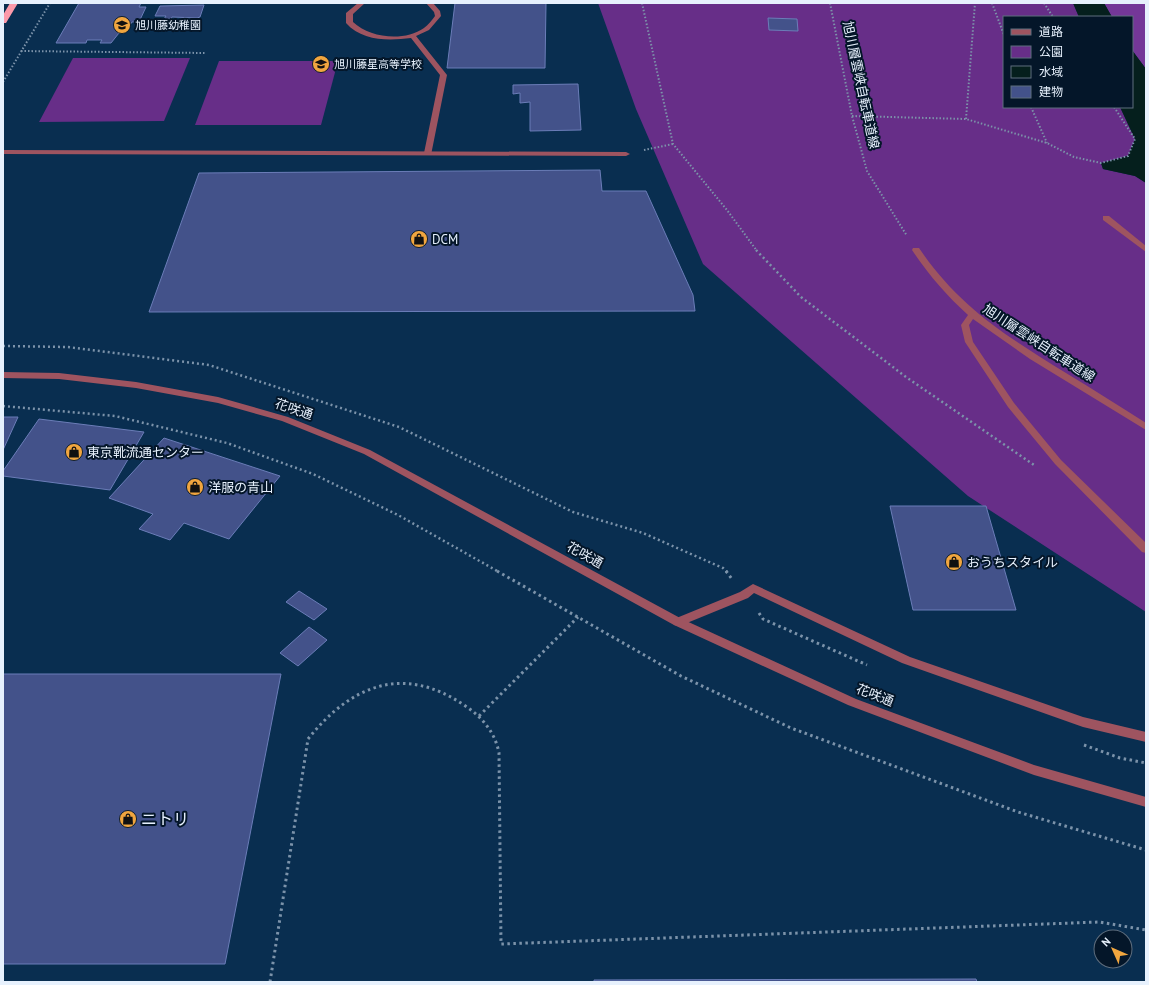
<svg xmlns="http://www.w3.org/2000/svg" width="1149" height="985" font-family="'PT Sans','Noto Sans JP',sans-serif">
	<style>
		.green { fill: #672e88 }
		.forest { fill: #743798 }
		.water { fill: #051f1d }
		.building { fill: #43528a; stroke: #6b7db8 }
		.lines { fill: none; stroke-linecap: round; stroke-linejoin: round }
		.path-far2 { stroke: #7c93aa; stroke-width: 2; stroke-dasharray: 1.5 2; stroke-linecap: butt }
		.path-far1 { stroke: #7c93aa; stroke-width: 2.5; stroke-dasharray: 2 3; stroke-linecap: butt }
		.path { stroke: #7c93aa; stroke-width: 3; stroke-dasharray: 2.5 3.5; stroke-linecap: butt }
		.service { fill: #9e5460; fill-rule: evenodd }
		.minor { fill: #9e5460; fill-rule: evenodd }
		.tertiary { fill: #9e5460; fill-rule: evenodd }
		.trunk { fill: #fc9aaa; fill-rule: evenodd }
		.labels { text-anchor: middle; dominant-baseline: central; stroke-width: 4; stroke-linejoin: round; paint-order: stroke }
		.far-poi-label { font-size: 11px; fill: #e7f1fd; stroke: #041629; text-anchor: start }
		.street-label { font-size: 13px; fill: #e7f1fd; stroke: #041629 }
		.poi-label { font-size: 13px; fill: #e7f1fd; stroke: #041629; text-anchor: start }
		.near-poi-label { font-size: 16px; fill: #e7f1fd; stroke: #041629; text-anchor: start }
	</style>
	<rect width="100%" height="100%" fill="#092e50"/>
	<g class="green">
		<polygon points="598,3 1073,3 1079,17 1004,17 1004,107 1120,107 1135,139 1128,156 1101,163 1103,169 1135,176 1146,183 1146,612 968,496 703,264 636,109"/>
		<polygon points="73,58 190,58 164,121 39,122"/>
		<polygon points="219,61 338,61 321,125 195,125"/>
	</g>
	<polygon class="forest" points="1104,3 1146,3 1146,69 1132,50 1132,17 1112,17"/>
	<g class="water">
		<polygon points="1073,3 1104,3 1112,17 1079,17"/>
		<polygon points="1132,50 1146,69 1146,183 1135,176 1103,169 1101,163 1128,156 1135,139 1120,107 1132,107"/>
	</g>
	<g class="building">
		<polygon points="79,3 141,3 139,7 146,7 139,22 132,22 124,33 119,33 111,43 100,43 102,40 87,40 86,43 56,43"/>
		<polygon points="455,3 546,3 545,68 447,68"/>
		<polygon points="204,5 200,17 197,18 172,17 171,19 164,19 166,16 155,16 160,6"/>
		<polygon points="768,18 797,19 798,31 769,30"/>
		<polygon points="578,84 581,130 530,131 530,102 520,103 520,93 513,94 513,85"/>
		<polygon points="600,170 602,191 646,191 693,295 695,311 149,312 199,173"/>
		<polygon points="3,417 18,417 3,450"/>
		<polygon points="39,419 144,432 110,490 3,476 3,471"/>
		<polygon points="164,438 280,476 229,539 184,523 170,540 139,529 153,514 109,498"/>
		<polygon points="890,506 986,506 1016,610 913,610"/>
		<polygon points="299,591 327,609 314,620 286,602"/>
		<polygon points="309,627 327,640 298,666 280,653"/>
		<polygon points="3,674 281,674 225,964 3,964"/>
		<polygon points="976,979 977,982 594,982 594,980"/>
	</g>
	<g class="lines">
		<g class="path-far2">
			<polyline points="642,3 673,144 727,210 757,251"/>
			<polyline points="830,3 852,116 867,171 907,236"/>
			<polyline points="992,3 1004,35"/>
			<polyline points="1044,3 1053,17"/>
			<polyline points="21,51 205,53"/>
			<polyline points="3,82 50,3"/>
			<polyline points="1031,107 1047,143"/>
			<polyline points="852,116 966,119 1047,143 1074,157 1101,163 1128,156 1135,139 1114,107"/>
			<polyline points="966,119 975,3"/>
			<polyline points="644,150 673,144"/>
		</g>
		<g class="path-far1">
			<polyline points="756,250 801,297 906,377 1034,465"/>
			<polyline points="3,346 68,347 209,365 399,427 573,512 643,533 723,568 727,572"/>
			<polyline points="3,406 115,416 227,443 313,474 398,515 499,572"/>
		</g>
		<g class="path">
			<polyline points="497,571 681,676 791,728 1018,812 1146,850"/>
			<polyline points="726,571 732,579"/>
			<polyline points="759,613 763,619 867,665"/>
			<polyline points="479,716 578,617"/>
			<polyline points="1084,745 1120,758 1146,763"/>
			<path d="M270,982L308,739C351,685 403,664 464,705C482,717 495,732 499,753L501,944L1099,922L1146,930"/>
		</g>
		<g class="service">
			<path d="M358,3H365L353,14V22C370,38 404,42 424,28C428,25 432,20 435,16L434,12L426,3H433L440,11L441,16L429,30L416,36L447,75L431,155H425L424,153L440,75L411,38C388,41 362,41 346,23V13Z"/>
			<polygon points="1103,216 1109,216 1146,246 1146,252 1103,220"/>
			<path d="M913,248H919C959,307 1006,336 1066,373C1093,389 1119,406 1146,423V430L1030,359L973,319L969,325L973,342L1014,403L1061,460L1146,543V553L1142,552L1055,464L1008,407L965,342L961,325L968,315C946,295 928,274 912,250Z"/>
		</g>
		<g class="minor">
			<polygon points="3,150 626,152 630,154 626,156 3,154"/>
			<polygon points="753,584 910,657 1083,717 1146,732 1146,742 1083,727 902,663 754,593 748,598 682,625 678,626 674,625 673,622 674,619 740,592"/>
		</g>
		<polygon class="tertiary" points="3,372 59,373 136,382 218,397 288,417 370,450 682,619 856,699 1034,765 1146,797 1146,807 1034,775 848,705 674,625 364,454 282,421 218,403 136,388 59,379 3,378"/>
		<polygon class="trunk" points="10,3 18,3 6,23 3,23 3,15"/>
	</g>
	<defs>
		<g id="school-disc" transform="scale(0.9)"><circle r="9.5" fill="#f1a63f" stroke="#041629"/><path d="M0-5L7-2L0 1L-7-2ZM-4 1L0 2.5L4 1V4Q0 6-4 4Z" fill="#111"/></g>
		<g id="shop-disc" transform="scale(0.9)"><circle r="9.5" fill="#f1a63f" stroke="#041629"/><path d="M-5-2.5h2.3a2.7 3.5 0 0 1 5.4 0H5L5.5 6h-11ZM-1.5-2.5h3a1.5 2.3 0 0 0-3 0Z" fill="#111"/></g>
	</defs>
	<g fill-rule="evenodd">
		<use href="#school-disc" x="122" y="25"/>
		<use href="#school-disc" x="321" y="64"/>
		<use href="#shop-disc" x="419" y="239"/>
		<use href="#shop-disc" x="74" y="452"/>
		<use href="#shop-disc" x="195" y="487"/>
		<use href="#shop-disc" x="954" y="562"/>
		<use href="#shop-disc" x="128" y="819"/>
	</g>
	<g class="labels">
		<g class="far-poi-label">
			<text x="135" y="25">旭川藤幼稚園</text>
			<text x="334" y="64">旭川藤星高等学校</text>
		</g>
		<g class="street-label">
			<text transform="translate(861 85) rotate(78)">旭川層雲峡自転車道線</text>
			<text transform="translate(1039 343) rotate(33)">旭川層雲峡自転車道線</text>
			<text transform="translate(294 409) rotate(19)">花咲通</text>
			<text transform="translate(585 555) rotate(29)">花咲通</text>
			<text transform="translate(875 695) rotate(21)">花咲通</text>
		</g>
		<g class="poi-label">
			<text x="432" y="239">DCM</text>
			<text x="87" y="452">東京靴流通センター</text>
			<text x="208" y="487">洋服の青山</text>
			<text x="967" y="562">おうちスタイル</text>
		</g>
		<g class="near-poi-label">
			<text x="141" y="819">ニトリ</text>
		</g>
	</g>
	<rect width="1149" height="985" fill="none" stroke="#e7f1fd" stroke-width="8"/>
	<rect x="1003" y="16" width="130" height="92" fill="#041629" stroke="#5f6e7e"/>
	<rect x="1011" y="29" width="20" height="6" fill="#9e5460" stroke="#5f6e7e"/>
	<text x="1039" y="36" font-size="12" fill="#e7f1fd">道路</text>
	<rect x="1011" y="46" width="20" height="12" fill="#672e88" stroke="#5f6e7e"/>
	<text x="1039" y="56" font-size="12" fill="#e7f1fd">公園</text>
	<rect x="1011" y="66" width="20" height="12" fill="#051f1d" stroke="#5f6e7e"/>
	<text x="1039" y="76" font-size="12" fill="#e7f1fd">水域</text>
	<rect x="1011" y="86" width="20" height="12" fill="#43528a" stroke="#5f6e7e"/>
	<text x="1039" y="96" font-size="12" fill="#e7f1fd">建物</text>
	<g transform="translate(1113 949) rotate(315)"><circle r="19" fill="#041629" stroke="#5f6e7e"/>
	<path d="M0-3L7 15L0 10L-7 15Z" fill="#f1a63f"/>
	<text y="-6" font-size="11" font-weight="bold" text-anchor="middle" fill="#e7f1fd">N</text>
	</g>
</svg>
